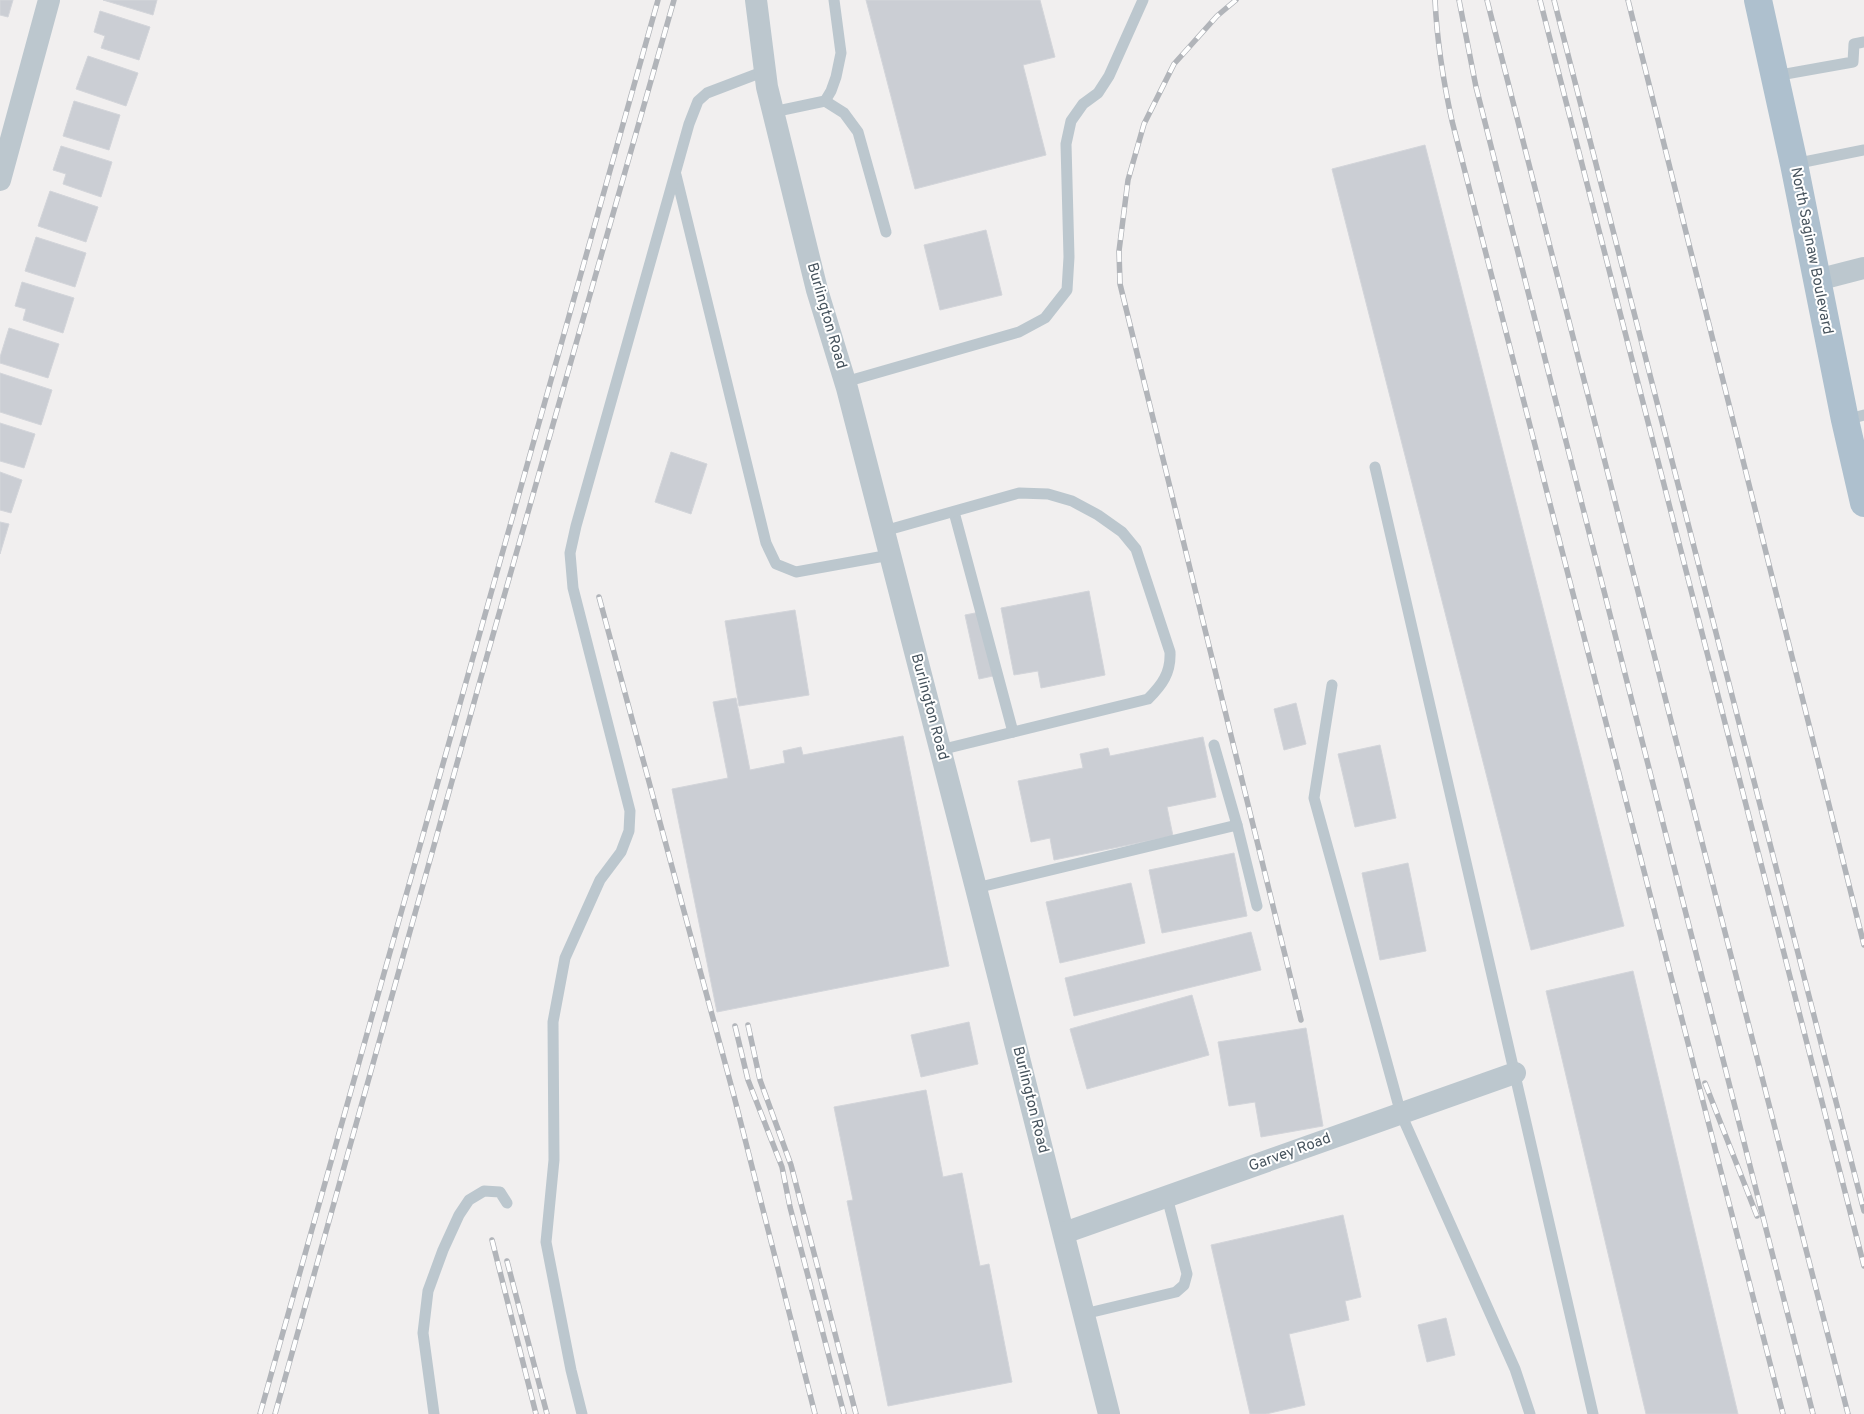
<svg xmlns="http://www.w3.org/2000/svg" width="1864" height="1414" font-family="Overpass,sans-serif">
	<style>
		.building { fill: #cbced4; stroke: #d3d5da }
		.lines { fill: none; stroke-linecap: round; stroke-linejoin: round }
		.service { stroke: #bcc7ce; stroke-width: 11 }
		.minor { stroke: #bcc7ce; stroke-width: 22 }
		.primary { stroke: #aec0ce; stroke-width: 28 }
		.rail-casing { stroke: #b1b4b9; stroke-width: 5.5 }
		.rail { stroke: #fff; stroke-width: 4; stroke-dasharray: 11; stroke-linecap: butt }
		.labels { text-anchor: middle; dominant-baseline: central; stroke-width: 4; stroke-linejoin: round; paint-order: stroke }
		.street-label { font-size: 15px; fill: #46535d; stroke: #fff }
	</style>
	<rect width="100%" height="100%" fill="#f1efef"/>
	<g class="building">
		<polygon points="0,0 13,0 8,17 0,15"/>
		<polygon points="103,0 157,0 153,15"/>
		<polygon points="866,0 1040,0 1055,57 1023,65 1046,155 915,189"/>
		<polygon points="100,11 150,27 139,60 101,48 105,36 94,32"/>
		<polygon points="88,56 138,73 126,106 76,89"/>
		<polygon points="74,101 120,115 109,150 63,136"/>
		<polygon points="1425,145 1624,926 1531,950 1332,169"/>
		<polygon points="61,146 112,162 101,197 63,184 66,174 53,170"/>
		<polygon points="50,191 98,207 86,242 38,226"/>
		<polygon points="986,230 1002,295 940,310 924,245"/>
		<polygon points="36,237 86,253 75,287 25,271"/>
		<polygon points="22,282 74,298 63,333 23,320 26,309 15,306"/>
		<polygon points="9,328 59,344 48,378 0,363 0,357"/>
		<polygon points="0,373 52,390 41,425 0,412"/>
		<polygon points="0,423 35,434 24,468 0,461"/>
		<polygon points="671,452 707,464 691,514 655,502"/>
		<polygon points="0,472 22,480 11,513 0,510"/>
		<polygon points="0,522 9,524 0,554"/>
		<polygon points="1089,591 1105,675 1041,688 1038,671 1014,675 1001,608"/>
		<polygon points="795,610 809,695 739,706 725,621"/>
		<polygon points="980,612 993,676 979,679 965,615"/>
		<polygon points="736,698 750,770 785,763 783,751 801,747 803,755 903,736 949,966 717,1012 672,789 728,778 713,702"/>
		<polygon points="1296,703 1306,744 1284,750 1274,709"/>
		<polygon points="1203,737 1216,797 1167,807 1173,836 1054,860 1050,838 1031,842 1018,781 1083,768 1080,754 1108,748 1110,756"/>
		<polygon points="1380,745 1396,818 1355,827 1338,754"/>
		<polygon points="1234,853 1247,916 1162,933 1149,870"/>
		<polygon points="1408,863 1426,951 1380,960 1362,873"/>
		<polygon points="1131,883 1145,943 1060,963 1046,902"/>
		<polygon points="1251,932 1261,970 1074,1016 1065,978"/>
		<polygon points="1633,971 1738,1414 1646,1414 1546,991"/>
		<polygon points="1192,995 1209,1055 1087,1089 1070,1029"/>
		<polygon points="969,1022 978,1064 921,1077 911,1035"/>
		<polygon points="1306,1028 1323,1126 1261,1137 1255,1102 1229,1106 1218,1042"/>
		<polygon points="926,1090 943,1177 962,1173 980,1266 989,1264 1012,1382 888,1406 847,1201 853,1200 834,1107"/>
		<polygon points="1343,1215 1361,1297 1345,1301 1349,1320 1289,1334 1305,1405 1266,1414 1250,1414 1211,1245"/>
		<polygon points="1446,1318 1455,1355 1427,1362 1418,1325"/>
	</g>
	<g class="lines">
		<g class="service">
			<polyline points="1775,76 1853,62 1854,44 1864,42"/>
			<polyline points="825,101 844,113 858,132 886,232"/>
			<polyline points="773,112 825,101 831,91 836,77 841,53 834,0"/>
			<polyline points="1794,164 1864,150"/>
			<polyline points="676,175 766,543 776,564 796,572 890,555"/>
			<polyline points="845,382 1019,332 1045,318 1067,290 1069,257 1066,144 1071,121 1083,104 1098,93 1109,76 1143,0"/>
			<polyline points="1845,420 1864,415"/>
			<polyline points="1375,467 1593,1414"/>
			<polyline points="954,512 1013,732"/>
			<path d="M884,531L1019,493L1048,494L1072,501L1098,515L1122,532L1136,549L1170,652C1171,673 1162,685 1148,699L940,750"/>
			<polyline points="1332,685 1314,798 1401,1114 1515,1369 1530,1414"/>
			<polyline points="1214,745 1237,825"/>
			<polyline points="976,888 1237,825 1257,906"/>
			<polyline points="1084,1314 1176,1292 1184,1285 1187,1274 1167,1197"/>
			<polyline points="434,1414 423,1333 428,1291 443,1250 459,1215 469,1200 484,1191 500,1192 507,1203"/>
			<polyline points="582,1414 571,1370 546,1242 554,1160 553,1022 565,958 600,880 621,852 629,831 630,811 573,588 570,553 576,526 689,124 698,101 707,93 765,71"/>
		</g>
		<g class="minor">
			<polyline points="756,0 767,87 817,290 847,388 976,888 1109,1414"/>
			<polyline points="0,180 49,0"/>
			<polyline points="1817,280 1864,268"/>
			<polyline points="1064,1233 1515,1073"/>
		</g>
		<polyline class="primary" points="1758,0 1794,164 1845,420 1864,503"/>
		<g class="rail-casing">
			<g id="rail">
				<polyline points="1236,0 1217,16 1174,64 1144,124 1128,180 1119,251 1120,284 1301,1020"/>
				<path d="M1435,0C1437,41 1443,80 1452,121L1783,1414"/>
				<polyline points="1459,0 1476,87 1813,1414"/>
				<polyline points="1487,0 1848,1414"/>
				<polyline points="1540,0 1864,1266"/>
				<polyline points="1554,0 1864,1211"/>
				<polyline points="1628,0 1864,945"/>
				<polyline points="599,597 734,1096 815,1414"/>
				<polyline points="748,1025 760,1080 791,1165 856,1414"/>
				<polyline points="735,1026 748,1080 782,1167 790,1207 844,1414"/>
				<polyline points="1705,1083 1757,1216"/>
				<polyline points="492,1240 536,1414"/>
				<polyline points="507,1261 547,1414"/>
				<polyline points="260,1414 658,0"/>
				<polyline points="275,1414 487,656 674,0"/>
			</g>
		</g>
		<use href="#rail" class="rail"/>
	</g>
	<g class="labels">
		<g class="street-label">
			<text transform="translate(1811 251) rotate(79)">North Saginaw Boulevard</text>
			<text transform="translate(826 316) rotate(74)">Burlington Road</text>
			<text transform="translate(929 707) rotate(75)">Burlington Road</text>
			<text transform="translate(1030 1100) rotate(76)">Burlington Road</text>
			<text transform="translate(1290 1153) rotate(-20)">Garvey Road</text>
		</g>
	</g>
</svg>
